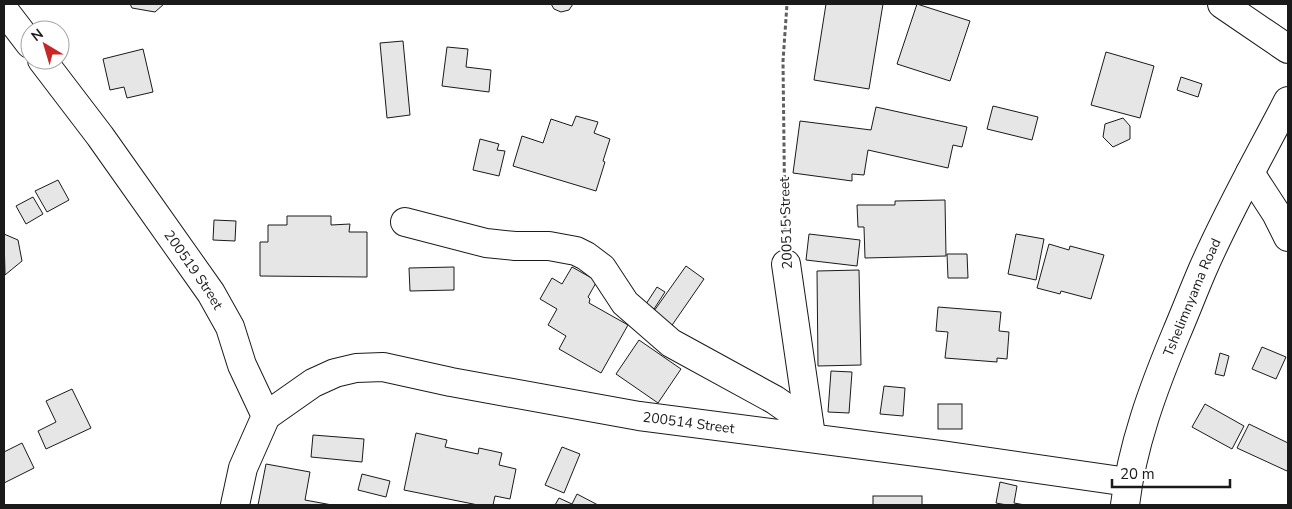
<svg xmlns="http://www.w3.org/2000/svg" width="1292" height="509" font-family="'Nunito Sans',sans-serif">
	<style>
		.building { fill: #e6e6e6; stroke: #1a1a1a }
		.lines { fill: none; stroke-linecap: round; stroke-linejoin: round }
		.minor-casing { stroke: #1a1a1a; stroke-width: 30 }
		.tertiary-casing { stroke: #1a1a1a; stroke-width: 30 }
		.path { stroke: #5f5f5f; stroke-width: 3; stroke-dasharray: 4 2.5; stroke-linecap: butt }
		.minor { stroke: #fff; stroke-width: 28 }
		.tertiary { stroke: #fff; stroke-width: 28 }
		.labels { text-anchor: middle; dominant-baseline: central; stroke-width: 4; stroke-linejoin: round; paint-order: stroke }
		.street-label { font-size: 14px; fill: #1a1a1a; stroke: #fff }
	</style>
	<rect width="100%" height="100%" fill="#fff"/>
	<g class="building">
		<polygon points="130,4 164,4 155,12 132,8"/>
		<polygon points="551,4 573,4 569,10 561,12 554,9"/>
		<polygon points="826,4 883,4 869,89 814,80"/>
		<polygon points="917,4 970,21 950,81 897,64"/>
		<polygon points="403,41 410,115 387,118 380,43"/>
		<polygon points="447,47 468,49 466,67 491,70 489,92 442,86"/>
		<polygon points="143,49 153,92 127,98 124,87 110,90 103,59"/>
		<polygon points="1106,52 1154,66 1140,118 1091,105"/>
		<polygon points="1181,77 1202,84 1198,97 1177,90"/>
		<polygon points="993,106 1038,117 1032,140 987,129"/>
		<polygon points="876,107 967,127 962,147 953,145 948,168 868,150 864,175 852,174 852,181 793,173 800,121 871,130"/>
		<polygon points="576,116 598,122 594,133 610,139 603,161 605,162 596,191 513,166 522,136 543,143 551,119 572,126"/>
		<polygon points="1123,118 1130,126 1130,139 1113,147 1103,137 1105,124"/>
		<polygon points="480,139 499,144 497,150 505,151 499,176 473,170"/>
		<polygon points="58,180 69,200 47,212 35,191"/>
		<polygon points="33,197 43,214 26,224 16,206"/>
		<polygon points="945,200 946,256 865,258 864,227 858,227 857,205 895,205 895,201"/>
		<polygon points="287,216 331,216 331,225 350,224 349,232 367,232 367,277 260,276 260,242 268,242 268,225 287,225"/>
		<polygon points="214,220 236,221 235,241 213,240"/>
		<polygon points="4,234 18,240 22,261 5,275"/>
		<polygon points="809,234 860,240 857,266 806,260"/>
		<polygon points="1016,234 1044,239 1036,280 1008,274"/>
		<polygon points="1049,244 1069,250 1070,246 1104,255 1091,299 1061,291 1060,294 1037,288"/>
		<polygon points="947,254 967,254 968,278 948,278"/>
		<polygon points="686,266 704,279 668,331 649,318"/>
		<polygon points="454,267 454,290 410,291 409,268"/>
		<polygon points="572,267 597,281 588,297 590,299 589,303 628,325 601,373 559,349 566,336 548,325 557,309 540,299 552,278 562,284"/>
		<polygon points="859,270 861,365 818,366 817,271"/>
		<polygon points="657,287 665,292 654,309 646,304"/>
		<polygon points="938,307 1001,312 999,331 1009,332 1007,359 997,358 997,362 945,358 948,332 936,331"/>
		<polygon points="639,340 681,369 658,403 616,374"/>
		<polygon points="1262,347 1286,357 1276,379 1252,369"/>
		<polygon points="1220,353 1229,356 1224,376 1215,374"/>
		<polygon points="831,371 852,372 849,413 828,412"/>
		<polygon points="884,386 905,388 903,416 880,414"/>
		<polygon points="72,389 91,428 46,449 38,431 56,422 46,401"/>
		<rect x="938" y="404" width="24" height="25"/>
		<polygon points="1205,404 1244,426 1232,449 1192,427"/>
		<polygon points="1249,424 1288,443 1288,468 1287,471 1237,448"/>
		<polygon points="416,433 447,440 445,447 478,454 479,448 502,453 499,465 516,469 510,499 495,496 493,505 478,505 404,490"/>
		<polygon points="313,435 364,439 362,462 311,457"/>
		<polygon points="22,443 34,468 4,483 4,452"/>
		<polygon points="562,447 580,454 564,493 545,485"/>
		<polygon points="266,464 310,472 305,500 332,505 258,505"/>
		<polygon points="362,474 390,481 386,497 358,490"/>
		<polygon points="1000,482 1017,486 1014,503 1025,505 1007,505 996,503"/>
		<polygon points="577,494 598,505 555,505 559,498 572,504"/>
		<rect x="873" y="496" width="49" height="9"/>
	</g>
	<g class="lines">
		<g class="minor-casing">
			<g id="minor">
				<polyline points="1222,4 1288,49"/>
				<polyline points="4,10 30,44"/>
				<path id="s1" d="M42,60L100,136L211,293L230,327L242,365L266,416L243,468L235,505"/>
				<polyline points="1250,173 1276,213 1288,237"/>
				<polyline points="405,222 486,243 515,246 549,246 576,251 586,256 602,268 625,303 671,343 775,400 809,424"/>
				<polyline points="786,264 811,436"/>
				<path id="s2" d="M266,416L313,383L335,373L356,368L383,367L451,382L639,416L940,455L1128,482"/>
			</g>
		</g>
		<g class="tertiary-casing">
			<g id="tertiary">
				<path id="s3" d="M1125,505C1132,446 1153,389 1176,334C1185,313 1193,292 1202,271C1227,213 1259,157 1288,101"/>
			</g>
		</g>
		<polyline class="path" points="785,231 783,61 787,4"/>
		<use href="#minor" class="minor"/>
		<use href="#tertiary" class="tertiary"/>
	</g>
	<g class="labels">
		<g class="street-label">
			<text transform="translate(786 223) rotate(-92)">200515 Street</text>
			<text stroke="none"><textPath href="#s1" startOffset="259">200519 Street</textPath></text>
			<text stroke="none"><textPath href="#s3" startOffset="219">Tshelimnyama Road</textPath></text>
			<text stroke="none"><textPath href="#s2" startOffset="441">200514 Street</textPath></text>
		</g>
	</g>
	<rect width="1292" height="509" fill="none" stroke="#1a1a1a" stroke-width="10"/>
	<g transform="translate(45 45) rotate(322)"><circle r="24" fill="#ffffff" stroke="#a3a3a3"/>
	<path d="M0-4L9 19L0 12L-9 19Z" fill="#c62828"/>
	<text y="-8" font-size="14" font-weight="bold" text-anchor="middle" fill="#1a1a1a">N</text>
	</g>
	<path d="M1112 479v8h118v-8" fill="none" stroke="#1a1a1a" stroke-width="2.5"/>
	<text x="1120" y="479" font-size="15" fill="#1a1a1a" stroke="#ffffff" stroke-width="4" paint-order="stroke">20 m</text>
</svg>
